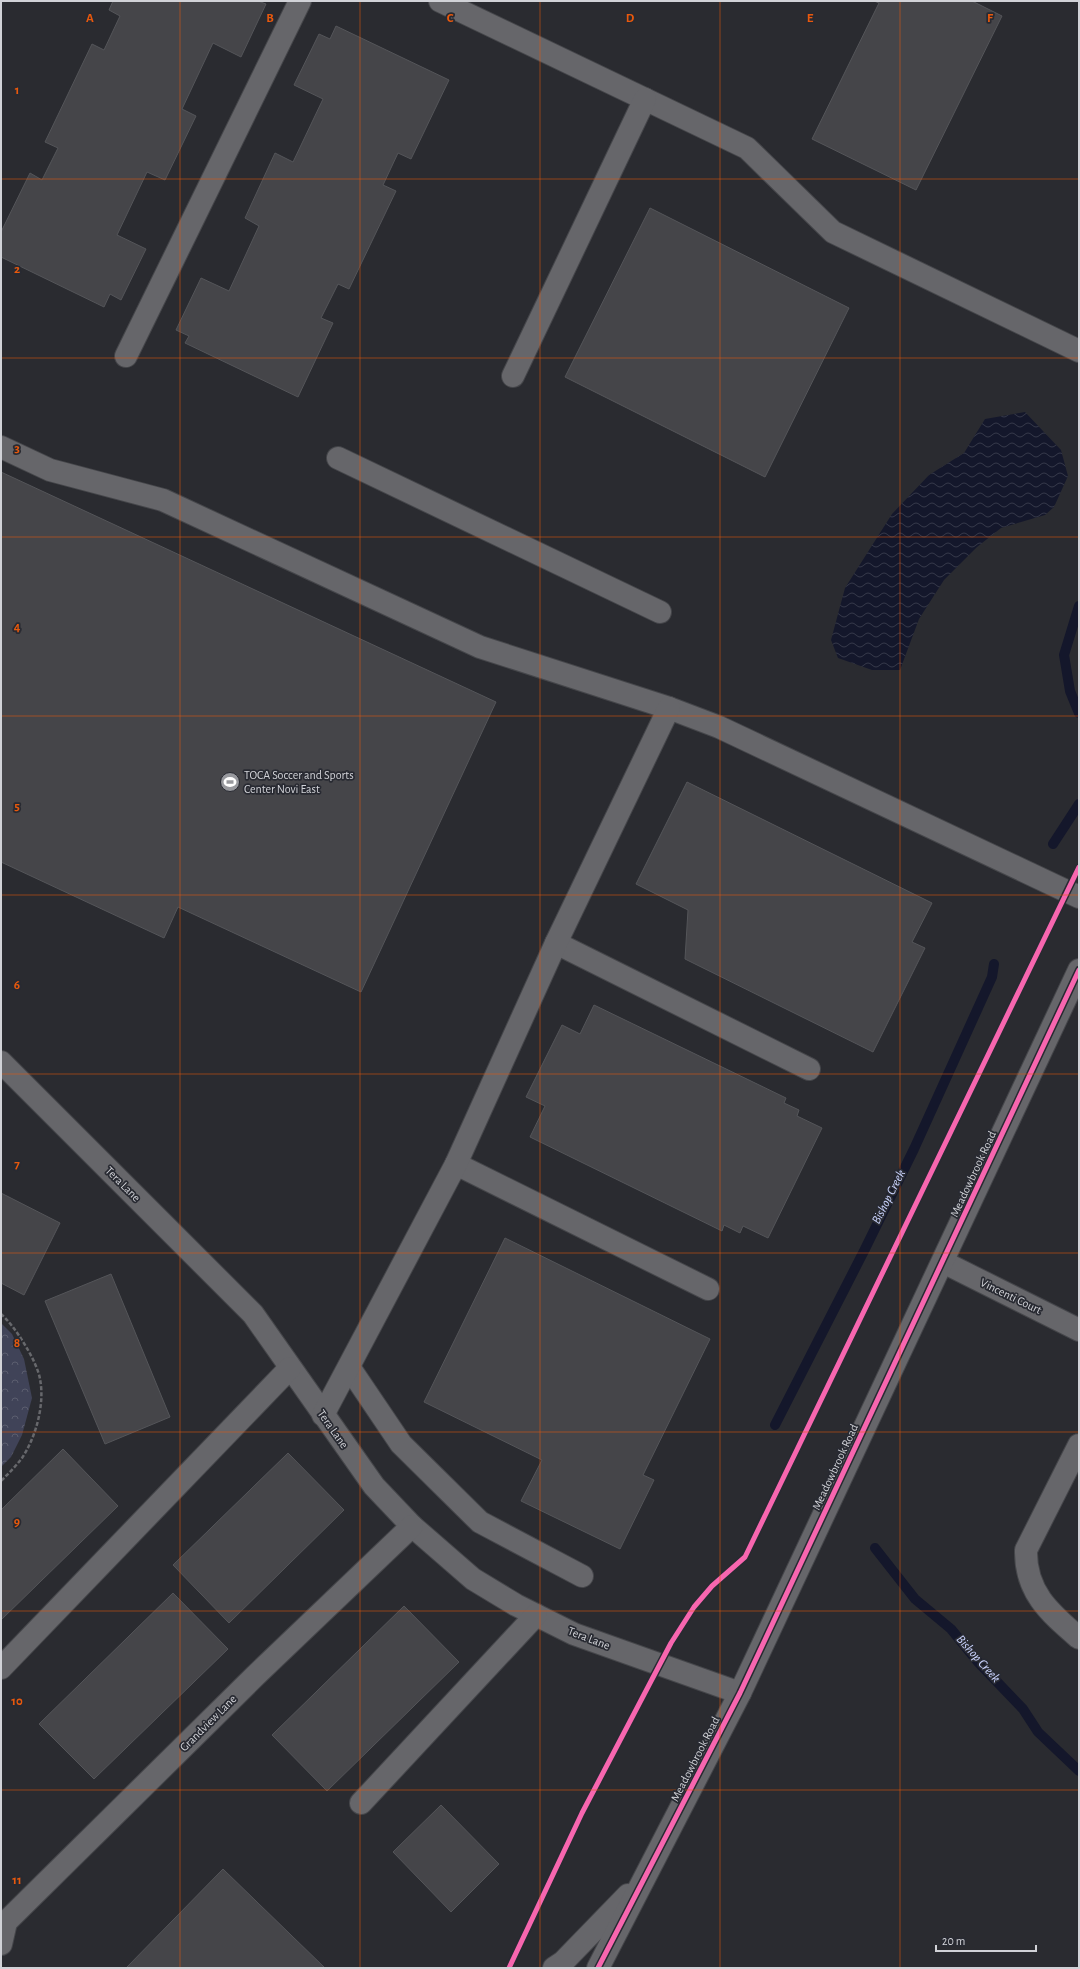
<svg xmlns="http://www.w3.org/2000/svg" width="1080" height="1969" font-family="'Alegreya Sans',sans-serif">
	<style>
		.park { fill: url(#park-crowns) }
		.water { fill: url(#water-waves) }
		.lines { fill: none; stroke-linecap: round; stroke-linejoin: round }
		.stream { stroke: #14172b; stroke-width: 10 }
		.building { fill: #454549; stroke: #545559 }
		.minor-casing { stroke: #45464a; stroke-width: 24 }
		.path { stroke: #67686c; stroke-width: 2.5; stroke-dasharray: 4 2; stroke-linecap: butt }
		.minor { stroke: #66666a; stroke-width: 22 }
		.cycleway-casing { stroke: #282a32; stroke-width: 8 }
		.cycleway { stroke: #f766af; stroke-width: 5 }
		.grid { fill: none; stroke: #e8590c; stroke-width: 1; stroke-opacity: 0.55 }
		.labels { text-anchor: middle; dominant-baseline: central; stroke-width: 3.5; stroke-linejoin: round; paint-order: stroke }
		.poi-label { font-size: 12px; fill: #d1d2d7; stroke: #282a32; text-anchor: start }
		.street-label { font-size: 12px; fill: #d1d2d7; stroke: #282a32 }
		.water-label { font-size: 13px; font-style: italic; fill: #ccd5ff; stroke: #282a32 }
		.grid-label { font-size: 13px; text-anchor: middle; font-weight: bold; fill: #e8590c; stroke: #282a32; stroke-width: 3.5; stroke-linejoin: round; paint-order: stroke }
	</style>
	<defs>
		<pattern id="park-crowns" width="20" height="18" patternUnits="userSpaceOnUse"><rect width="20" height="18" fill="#404358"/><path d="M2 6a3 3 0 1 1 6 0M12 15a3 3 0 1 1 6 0" fill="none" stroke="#5b5d6f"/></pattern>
		<pattern id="water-waves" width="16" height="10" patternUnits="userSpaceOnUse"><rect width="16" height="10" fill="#14172b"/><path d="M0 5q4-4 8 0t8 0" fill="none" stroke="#353849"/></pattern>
	</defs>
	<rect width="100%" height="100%" fill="#2a2b30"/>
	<polygon class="park" points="1,1323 12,1334 24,1359 32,1398 22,1435 11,1457 1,1467"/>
	<polygon class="water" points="1025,412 1061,450 1068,476 1054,507 1045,515 1001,528 977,547 944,580 919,619 900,670 872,670 838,658 831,640 845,588 892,514 929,475 964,453 985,419"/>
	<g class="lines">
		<g class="stream">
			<polyline points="1079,606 1064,655 1070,691 1079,713"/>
			<polyline points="1053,844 1079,804"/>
			<polyline points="775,1425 865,1249 914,1149 992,977 994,964"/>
			<polyline points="875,1548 915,1599 951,1629 978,1662 1023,1709 1038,1732 1079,1771"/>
		</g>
	</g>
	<g class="building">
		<polygon points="113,1 258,1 266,4 241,57 213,43 182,109 196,116 165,180 147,172 117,235 146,249 121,300 110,294 104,307 1,257 1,232 30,173 42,180 58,148 45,142 92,44 104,50 120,16 109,10"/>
		<polygon points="874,1 972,1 1002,16 916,190 812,139 879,3"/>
		<polygon points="336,26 449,80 411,159 398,153 383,185 396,191 349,289 338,284 321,318 333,323 298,397 185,343 189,336 176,330 201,278 229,291 259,226 245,218 275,153 293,162 323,99 294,85 319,34 330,39"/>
		<polygon points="650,208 849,308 765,477 565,377"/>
		<polygon points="1,472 496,702 361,992 178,907 164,938 1,862"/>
		<polygon points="687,782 932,903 912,942 925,948 873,1052 685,959 688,910 636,884"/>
		<polygon points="594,1005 786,1098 784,1103 799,1110 797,1116 822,1128 768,1238 743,1226 740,1233 724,1225 722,1231 530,1137 545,1106 526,1097 562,1025 580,1034"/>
		<polygon points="1,1193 60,1223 24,1295 1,1283"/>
		<polygon points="505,1238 710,1339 643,1475 654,1480 620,1549 521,1501 542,1460 424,1402"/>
		<polygon points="111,1274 170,1417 105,1444 45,1301"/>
		<polygon points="63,1449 118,1506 1,1620 1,1510"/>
		<polygon points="288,1453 344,1510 229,1623 173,1565"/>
		<polygon points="173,1593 228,1649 94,1779 39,1724"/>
		<polygon points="404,1606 459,1662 327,1791 272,1735"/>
		<polygon points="441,1805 499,1864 451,1912 393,1852"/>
		<polygon points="223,1869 325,1968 126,1968"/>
	</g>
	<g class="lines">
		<g class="minor-casing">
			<g id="minor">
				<polyline points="440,1 747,148 833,232 1079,351"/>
				<polyline points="126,356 300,1"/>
				<polyline points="513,376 645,99"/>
				<polyline points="1,447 50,470 163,500 480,647 669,708 719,727 1079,897"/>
				<polyline points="338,458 660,612"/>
				<polyline points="556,943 809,1069"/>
				<polyline points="1,1062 253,1314 374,1486 412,1526 473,1579 516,1605 574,1634 740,1693"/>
				<polyline points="456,1164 708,1289"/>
				<polyline points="943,1262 1079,1330"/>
				<polyline points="349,1367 401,1444 480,1522 582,1576"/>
				<polyline points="323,1415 456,1164 556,943 669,708"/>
				<path d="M1079,1445L1026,1550C1025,1592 1050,1613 1079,1638"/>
				<polyline points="1,1668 290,1368"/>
				<polyline points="361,1803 536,1615"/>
				<polyline points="1,1944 6,1922 255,1676 412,1526"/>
				<polyline points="554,1968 563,1962 628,1895"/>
				<polyline points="598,1968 740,1693 1079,970"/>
			</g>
		</g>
		<path class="path" d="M1,1314C15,1326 37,1361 40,1379C45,1404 36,1437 22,1458C16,1466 8,1474 1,1481"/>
		<use href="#minor" class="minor"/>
		<g class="cycleway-casing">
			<g id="cycleway">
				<polyline points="509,1968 582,1813 671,1643 694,1607 712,1586 745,1557 1079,867"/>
				<polyline points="598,1968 740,1693 1079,970"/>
			</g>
		</g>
		<use href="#cycleway" class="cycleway"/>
	</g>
	<path class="grid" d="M180,1V1968M360,1V1968M540,1V1968M720,1V1968M900,1V1968M1,179H1079M1,358H1079M1,537H1079M1,716H1079M1,895H1079M1,1074H1079M1,1253H1079M1,1432H1079M1,1611H1079M1,1790H1079"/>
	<defs>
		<g id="stadium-disc" transform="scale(1)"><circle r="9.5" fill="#97989d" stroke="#282a32"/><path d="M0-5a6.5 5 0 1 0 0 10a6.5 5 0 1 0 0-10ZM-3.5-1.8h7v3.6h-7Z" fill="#fff"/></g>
	</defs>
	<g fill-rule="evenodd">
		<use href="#stadium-disc" x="230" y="782"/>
	</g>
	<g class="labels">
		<g class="poi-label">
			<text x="244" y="775">TOCA Soccer and Sports<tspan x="244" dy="14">Center Novi East</tspan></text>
		</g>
		<g class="street-label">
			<text transform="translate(973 1174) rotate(-65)">Meadowbrook Road</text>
			<text transform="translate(123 1184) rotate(45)">Tera Lane</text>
			<text transform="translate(1011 1296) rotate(26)">Vincenti Court</text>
			<text transform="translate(333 1429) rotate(55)">Tera Lane</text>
			<text transform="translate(835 1467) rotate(-65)">Meadowbrook Road</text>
			<text transform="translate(589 1638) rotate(21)">Tera Lane</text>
			<text transform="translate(208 1723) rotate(-45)">Grandview Lane</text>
			<text transform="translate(695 1759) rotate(-63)">Meadowbrook Road</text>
		</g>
		<g class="water-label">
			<text transform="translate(889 1197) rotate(-63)">Bishop Creek</text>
			<text transform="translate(978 1659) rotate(48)">Bishop Creek</text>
		</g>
	</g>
	<g class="grid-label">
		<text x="90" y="22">A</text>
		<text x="270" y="22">B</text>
		<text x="450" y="22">C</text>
		<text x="630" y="22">D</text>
		<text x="810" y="22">E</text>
		<text x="990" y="22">F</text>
		<text x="17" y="94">1</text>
		<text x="17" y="273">2</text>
		<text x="17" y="452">3</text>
		<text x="17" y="631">4</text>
		<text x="17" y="810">5</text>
		<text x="17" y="989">6</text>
		<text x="17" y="1168">7</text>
		<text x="17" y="1347">8</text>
		<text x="17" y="1526">9</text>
		<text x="17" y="1705">10</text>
		<text x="17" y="1884">11</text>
	</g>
	<rect width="1080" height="1969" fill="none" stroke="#d1d2d7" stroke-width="4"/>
	<path d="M936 1945v6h100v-6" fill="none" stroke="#d1d2d7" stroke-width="2"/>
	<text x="942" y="1945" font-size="12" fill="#d1d2d7" stroke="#282a32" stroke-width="3" paint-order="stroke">20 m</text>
</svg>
